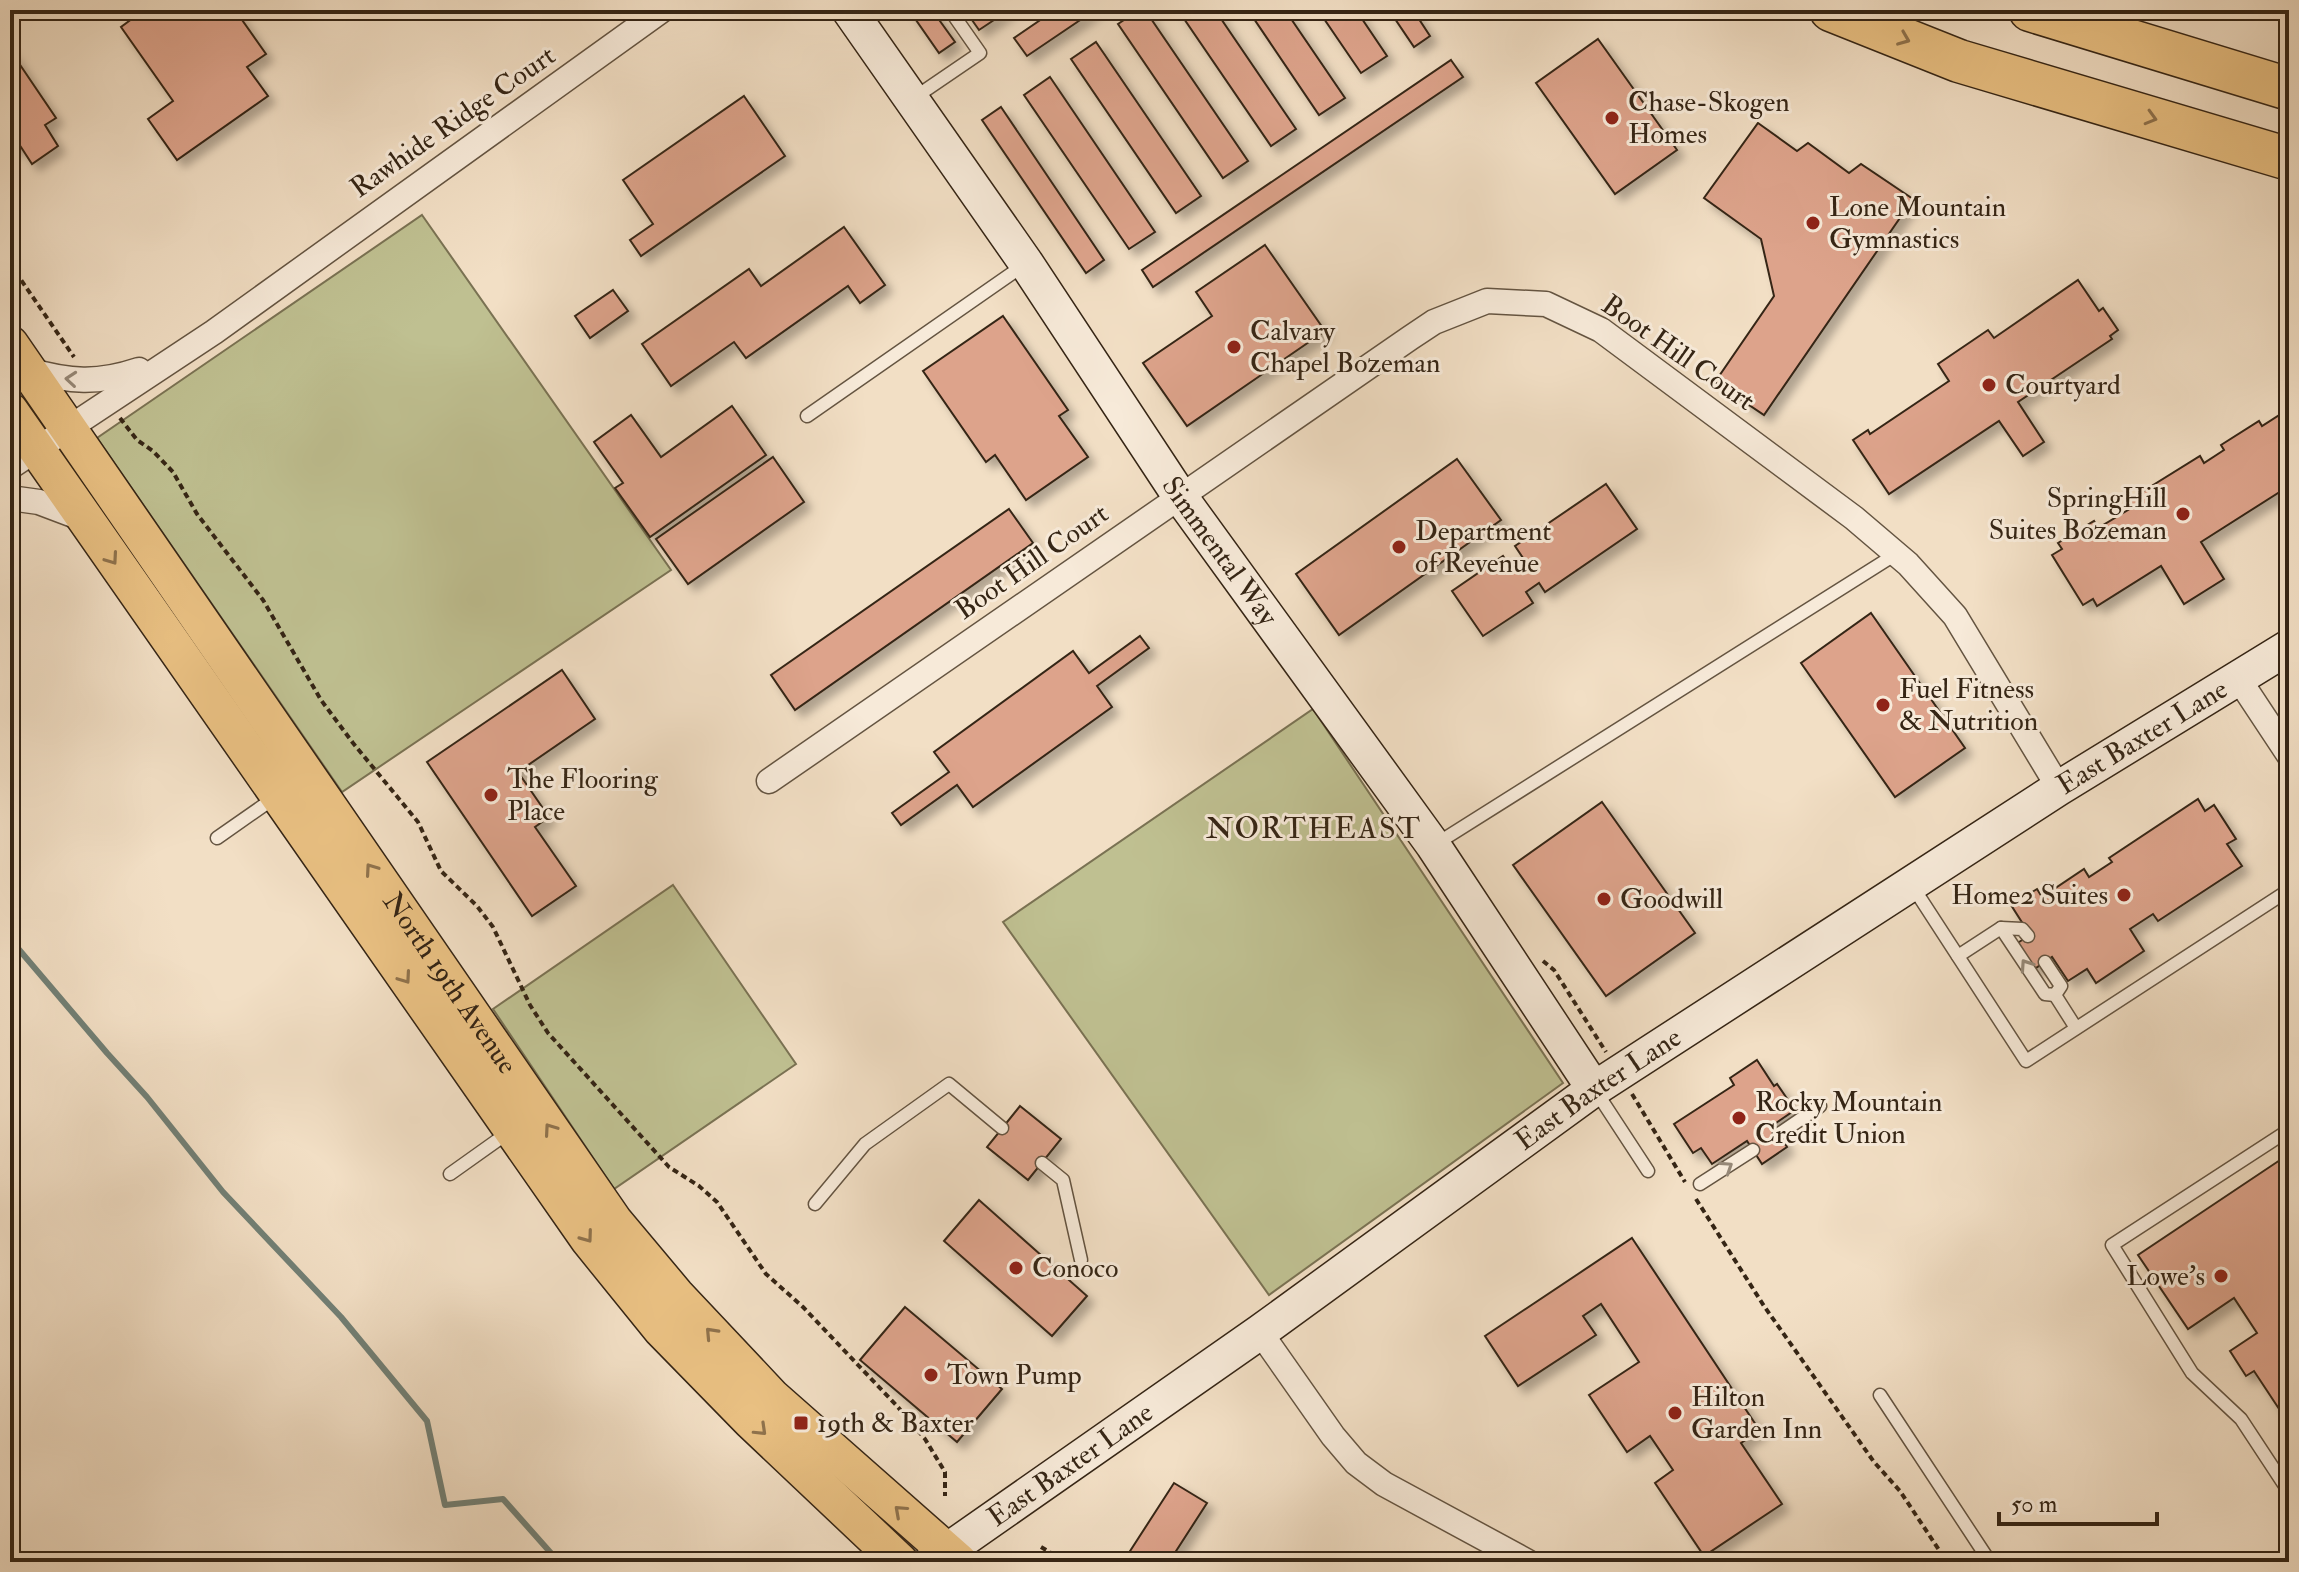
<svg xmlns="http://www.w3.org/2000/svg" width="2299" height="1572" font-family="'IM FELL Double Pica',serif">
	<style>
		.green { fill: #bfc091; stroke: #7a7253; stroke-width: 2 }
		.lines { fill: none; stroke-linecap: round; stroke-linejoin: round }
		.stream { stroke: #728076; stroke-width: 6 }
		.building { fill: #dda38b; stroke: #352515; stroke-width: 2; filter: url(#shadow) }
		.lane-casing { stroke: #645441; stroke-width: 15 }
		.street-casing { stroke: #645441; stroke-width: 27 }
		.secondary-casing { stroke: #352515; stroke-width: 37 }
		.primary-casing { stroke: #352515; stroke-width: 39 }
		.highway-casing { stroke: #352515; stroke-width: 45 }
		.path { stroke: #352515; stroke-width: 4; stroke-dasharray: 6 4; stroke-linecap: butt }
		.lane { stroke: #f7ead9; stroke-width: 12 }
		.street { stroke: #f7ead9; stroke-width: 24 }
		.secondary { stroke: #f7ead9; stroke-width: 34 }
		.primary { stroke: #e9c082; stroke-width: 36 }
		.highway { stroke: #e9c082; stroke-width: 42 }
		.oneway { stroke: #8f724c }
		.oneway2 { stroke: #968877 }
		.poi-dot { fill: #8f2418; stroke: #f7ead9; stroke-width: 3 }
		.labels { text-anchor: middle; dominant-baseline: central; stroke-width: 6; stroke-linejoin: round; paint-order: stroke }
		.poi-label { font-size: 28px; fill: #352515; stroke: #f7ead9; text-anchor: start }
		.street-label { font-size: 28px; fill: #352515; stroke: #f7ead9 }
		.neighbourhood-label { font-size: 30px; letter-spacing: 2px; fill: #352515; stroke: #f7ead9 }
	</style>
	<defs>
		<filter id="shadow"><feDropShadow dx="7" dy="7" stdDeviation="4" flood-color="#0004"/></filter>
	</defs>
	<rect width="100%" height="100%" fill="#f2dfc5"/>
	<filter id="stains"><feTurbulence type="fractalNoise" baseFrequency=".0025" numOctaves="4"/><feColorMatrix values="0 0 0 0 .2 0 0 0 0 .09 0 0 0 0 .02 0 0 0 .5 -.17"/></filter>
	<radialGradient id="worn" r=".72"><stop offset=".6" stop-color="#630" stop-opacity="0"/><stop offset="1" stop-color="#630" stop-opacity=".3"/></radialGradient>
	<g class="green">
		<polygon points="422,215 671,570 342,792 97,438"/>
		<polygon points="1313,709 1563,1083 1269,1295 1003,922"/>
		<polygon points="673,885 796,1064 614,1189 493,1009"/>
	</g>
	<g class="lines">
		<polyline class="stream" points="10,939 107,1053 147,1097 223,1192 341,1317 427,1421 445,1505 503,1499 558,1561 571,1562"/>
	</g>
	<g class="building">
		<polygon points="144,10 235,10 266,54 247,67 268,96 177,160 148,119 173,101 121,27"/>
		<polygon points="909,10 932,10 955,42 939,53"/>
		<polygon points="965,10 1009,10 979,30"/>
		<polygon points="1055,10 1095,10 1027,56 1014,38"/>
		<polygon points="1139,10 1145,10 1248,161 1223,178 1118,24"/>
		<polygon points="1178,10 1215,10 1296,129 1271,146"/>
		<polygon points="1248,10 1285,10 1345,98 1319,115"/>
		<polygon points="1318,10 1356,10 1387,56 1361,73"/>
		<polygon points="1389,10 1413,10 1430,36 1414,47"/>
		<polygon points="1598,39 1677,150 1615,194 1536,83"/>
		<polygon points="1096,42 1201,196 1176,213 1071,59"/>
		<polygon points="10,50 56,118 45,125 58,146 32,164 19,144 10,149"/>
		<polygon points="1451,60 1463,77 1153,287 1142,270"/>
		<polygon points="1050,77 1155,232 1129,249 1024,95"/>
		<polygon points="744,96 785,156 641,256 630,240 653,224 623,180"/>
		<polygon points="1001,107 1104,260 1086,273 982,120"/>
		<polygon points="1758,123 1797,151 1808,143 1849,173 1861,164 1913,199 1764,415 1715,382 1774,296 1761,239 1704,198"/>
		<polygon points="844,227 885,285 860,303 848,286 746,358 734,342 671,386 642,344 749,269 761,286"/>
		<polygon points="1265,245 1325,331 1187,426 1143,363 1212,316 1196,292"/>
		<polygon points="2078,280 2099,311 2103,308 2118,330 2110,336 2112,339 2018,402 2044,442 2023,456 1999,421 1889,494 1853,440 1868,430 1870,434 1949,381 1938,364 1988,330 1994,338"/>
		<polygon points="613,290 628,311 590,338 575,316"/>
		<polygon points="1003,316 1068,410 1059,416 1088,457 1026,500 995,455 986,462 923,371"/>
		<polygon points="732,406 766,455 650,537 615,488 623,483 594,442 631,415 661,457"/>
		<polygon points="2281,414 2289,428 2289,486 2201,542 2224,579 2184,604 2161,566 2097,606 2093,599 2083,605 2052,555 2062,549 2058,543 2094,521 2098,528 2133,507 2129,500 2200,456 2204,463 2224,450 2221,445 2259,421 2262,426"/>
		<polygon points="773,457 804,502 688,584 656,539"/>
		<polygon points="1457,459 1501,520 1339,635 1296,574"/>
		<polygon points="1606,484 1637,529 1545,592 1539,583 1526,592 1533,603 1483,636 1452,591 1503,556 1510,566 1523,558 1515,546"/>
		<polygon points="1009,509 1033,543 795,710 771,675"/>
		<polygon points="1871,613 1965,748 1895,797 1801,663"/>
		<polygon points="1140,636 1149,648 1097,686 1112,707 973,807 957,785 901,825 892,813 949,772 934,752 1073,651 1089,673"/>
		<polygon points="562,670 595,719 518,772 549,817 535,827 576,886 532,916 427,762"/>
		<polygon points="2198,799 2205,811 2214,805 2236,839 2227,844 2242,866 2158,921 2153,914 2130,929 2144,951 2096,983 2087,969 2068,981 2052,957 2033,970 2016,944 2030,935 2011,905 2037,889 2042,897 2084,869 2089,877 2112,862 2109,858"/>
		<polygon points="1602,802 1695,933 1606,996 1513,865"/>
		<polygon points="1757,1060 1774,1086 1777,1084 1788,1100 1785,1102 1792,1112 1773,1125 1787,1147 1762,1164 1747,1141 1712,1164 1701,1148 1693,1153 1674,1124 1734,1085 1730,1078"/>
		<polygon points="1020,1106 1061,1139 1028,1180 987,1147"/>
		<polygon points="2289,1154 2289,1424 2254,1371 2246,1376 2230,1351 2257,1333 2234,1298 2188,1329 2138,1255"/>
		<polygon points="979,1200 1087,1296 1052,1336 944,1241"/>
		<polygon points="1632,1238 1760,1431 1741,1443 1782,1504 1704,1556 1655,1483 1673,1470 1650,1436 1627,1452 1589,1395 1639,1362 1601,1304 1583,1316 1596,1335 1518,1386 1485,1336"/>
		<polygon points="905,1307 1002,1389 957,1442 860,1360"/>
		<polygon points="2289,1425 2289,1445 2280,1431"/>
		<polygon points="1174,1483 1207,1503 1169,1562 1123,1562"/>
	</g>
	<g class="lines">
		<g class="lane-casing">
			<g id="lane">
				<polyline points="914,98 980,53 950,10"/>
				<polyline points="807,416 1024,265"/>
				<polyline points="217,838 277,796"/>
				<polyline points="1436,844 1896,554"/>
				<polyline points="1913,887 2026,1061 2289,890"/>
				<polyline points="2001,928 2045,994 2055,995"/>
				<polyline points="1958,956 2001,928 2022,929 2028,936"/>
				<polyline points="2045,962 2061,986 2055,995 2076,1028"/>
				<polyline points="1595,1090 1648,1171"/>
				<polyline points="2289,1130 2112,1245 2192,1373 2241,1419 2289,1492"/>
				<polyline points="1779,1134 1820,1106"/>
				<polyline points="1042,1163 1063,1180 1081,1260"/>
				<polyline points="450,1174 509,1132"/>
				<polyline points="1700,1184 1753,1150"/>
				<polyline points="815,1204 865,1144 949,1084 1002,1128"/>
				<polyline points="1880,1395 1990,1562"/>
			</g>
		</g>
		<g class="street-casing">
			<g id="street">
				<path d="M28,370C70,382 97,384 139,370"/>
				<polyline points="10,467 214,332 662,10"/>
				<polyline points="10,498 39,502 84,519"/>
				<polyline points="2238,678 2289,755"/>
				<polyline points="769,781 1410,338 1434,322 1487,301 1546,304 1601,330 1854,518 1908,564 1955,616 2059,788"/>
				<polyline points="1260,1332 1333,1436 1356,1463 1384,1484 1528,1562"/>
			</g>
		</g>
		<g class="secondary-casing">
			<g id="secondary">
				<path id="s1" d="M849,10L1026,263L1179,495L1433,845L1594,1089"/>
				<path id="s2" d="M931,1562L1260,1332L1594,1089L2059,788L2289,647"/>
			</g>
		</g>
		<g class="primary-casing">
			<g id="primary">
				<path id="s3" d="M10,344L614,1221L676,1295L772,1397L959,1562"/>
				<polyline points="10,411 589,1240 661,1329 751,1421 900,1562"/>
			</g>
		</g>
		<g class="highway-casing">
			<g id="highway">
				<polyline points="1831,10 1959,61 2289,159"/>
				<polyline points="2030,10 2289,89"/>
			</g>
		</g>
		<g class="path">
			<polyline points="10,264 74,357"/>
			<polyline points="120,418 137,440 153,451 173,472 197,514 263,600 321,700 353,743 418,822 441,871 477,906 493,927 530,1005 548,1033 669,1167 699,1186 717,1202 766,1274 803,1307 897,1406 925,1439 945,1472 945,1496"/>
			<polyline points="1543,961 1554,970 1606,1052"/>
			<polyline points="1632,1094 1685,1182"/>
			<polyline points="1696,1199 1764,1306 1874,1462 1900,1491 1947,1562"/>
			<polyline points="1041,1547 1066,1562"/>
		</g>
		<use href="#lane" class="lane"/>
		<use href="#street" class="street"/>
		<use href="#secondary" class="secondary"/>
		<use href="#primary" class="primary"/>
		<use href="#highway" class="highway"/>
	</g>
	<defs><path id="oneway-chevron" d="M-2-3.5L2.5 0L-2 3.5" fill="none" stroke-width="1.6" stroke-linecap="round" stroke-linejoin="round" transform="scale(2)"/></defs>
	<g class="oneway">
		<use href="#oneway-chevron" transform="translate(1904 39) rotate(22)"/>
		<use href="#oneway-chevron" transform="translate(2151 118) rotate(16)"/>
		<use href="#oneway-chevron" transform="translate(112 559) rotate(55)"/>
		<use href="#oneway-chevron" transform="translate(371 869) rotate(-125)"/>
		<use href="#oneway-chevron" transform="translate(405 978) rotate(55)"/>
		<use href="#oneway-chevron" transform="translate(550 1129) rotate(-125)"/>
		<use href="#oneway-chevron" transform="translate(587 1237) rotate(54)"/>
		<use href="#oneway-chevron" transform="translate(711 1333) rotate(-133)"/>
		<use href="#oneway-chevron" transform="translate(761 1430) rotate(44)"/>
		<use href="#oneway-chevron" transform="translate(900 1511) rotate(-138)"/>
	</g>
	<g class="oneway2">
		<use href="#oneway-chevron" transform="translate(71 379) rotate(-175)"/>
		<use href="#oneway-chevron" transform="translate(2026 965) rotate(-124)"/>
		<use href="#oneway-chevron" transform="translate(1727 1167) rotate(-33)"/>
	</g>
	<g class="poi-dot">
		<circle cx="1612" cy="118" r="8"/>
		<circle cx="1813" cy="223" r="8"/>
		<circle cx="1234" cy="347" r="8"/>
		<circle cx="1989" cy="385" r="8"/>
		<circle cx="2183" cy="514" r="8"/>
		<circle cx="1399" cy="547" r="8"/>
		<circle cx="1883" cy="705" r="8"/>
		<circle cx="491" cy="795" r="8"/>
		<circle cx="2124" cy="895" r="8"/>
		<circle cx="1604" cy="899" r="8"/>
		<circle cx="1739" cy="1118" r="8"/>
		<circle cx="1016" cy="1268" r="8"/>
		<circle cx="2221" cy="1276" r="8"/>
		<circle cx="931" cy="1375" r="8"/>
		<circle cx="1675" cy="1413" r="8"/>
		<rect x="793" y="1415" width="16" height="16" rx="4"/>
	</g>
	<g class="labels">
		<g class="poi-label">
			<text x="1628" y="102">Chase-Skogen<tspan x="1628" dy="32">Homes</tspan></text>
			<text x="1829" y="207">Lone Mountain<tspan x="1829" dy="32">Gymnastics</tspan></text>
			<text x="1250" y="331">Calvary<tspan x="1250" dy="32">Chapel Bozeman</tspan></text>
			<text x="2005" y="385">Courtyard</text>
			<text x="2167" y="498" text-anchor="end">SpringHill<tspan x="2167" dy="32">Suites Bozeman</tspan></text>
			<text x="1415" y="531">Department<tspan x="1415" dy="32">of Revenue</tspan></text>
			<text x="1899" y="689">Fuel Fitness<tspan x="1899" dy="32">&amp; Nutrition</tspan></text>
			<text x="507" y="779">The Flooring<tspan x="507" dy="32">Place</tspan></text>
			<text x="2108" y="895" text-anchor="end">Home2 Suites</text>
			<text x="1620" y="899">Goodwill</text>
			<text x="1755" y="1102">Rocky Mountain<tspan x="1755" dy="32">Credit Union</tspan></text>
			<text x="1032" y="1268">Conoco</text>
			<text x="2205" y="1276" text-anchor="end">Lowe's</text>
			<text x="947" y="1375">Town Pump</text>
			<text x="1691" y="1397">Hilton<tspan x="1691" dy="32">Garden Inn</tspan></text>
			<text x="817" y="1423">19th &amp; Baxter</text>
		</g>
		<g class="street-label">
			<text transform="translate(453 122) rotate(-35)">Rawhide Ridge Court</text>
			<text transform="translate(1678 353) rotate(35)">Boot Hill Court</text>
			<text stroke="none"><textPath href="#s1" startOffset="656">Simmental Way</textPath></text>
			<text transform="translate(1032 562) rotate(-35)">Boot Hill Court</text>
			<text stroke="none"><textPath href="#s2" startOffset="1466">East Baxter Lane</textPath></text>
			<text stroke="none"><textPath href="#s3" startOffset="776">North 19th Avenue</textPath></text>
			<text stroke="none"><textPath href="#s2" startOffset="818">East Baxter Lane</textPath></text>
			<text stroke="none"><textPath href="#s2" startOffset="170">East Baxter Lane</textPath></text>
		</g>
		<g class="neighbourhood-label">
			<text x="1314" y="828">NORTHEAST</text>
		</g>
	</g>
	<rect width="2299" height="1572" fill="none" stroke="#f2dfc5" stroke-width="40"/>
	<rect x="12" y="12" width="2275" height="1548" fill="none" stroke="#352515" stroke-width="4"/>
	<rect x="20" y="20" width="2259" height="1532" fill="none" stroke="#352515" stroke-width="2"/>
	<path d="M1999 1512v12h158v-12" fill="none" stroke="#352515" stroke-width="4"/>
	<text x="2011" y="1512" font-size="24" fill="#352515" stroke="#f7ead9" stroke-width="6" paint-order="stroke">50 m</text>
	<rect width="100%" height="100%" filter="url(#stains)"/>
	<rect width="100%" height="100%" fill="url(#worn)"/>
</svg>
